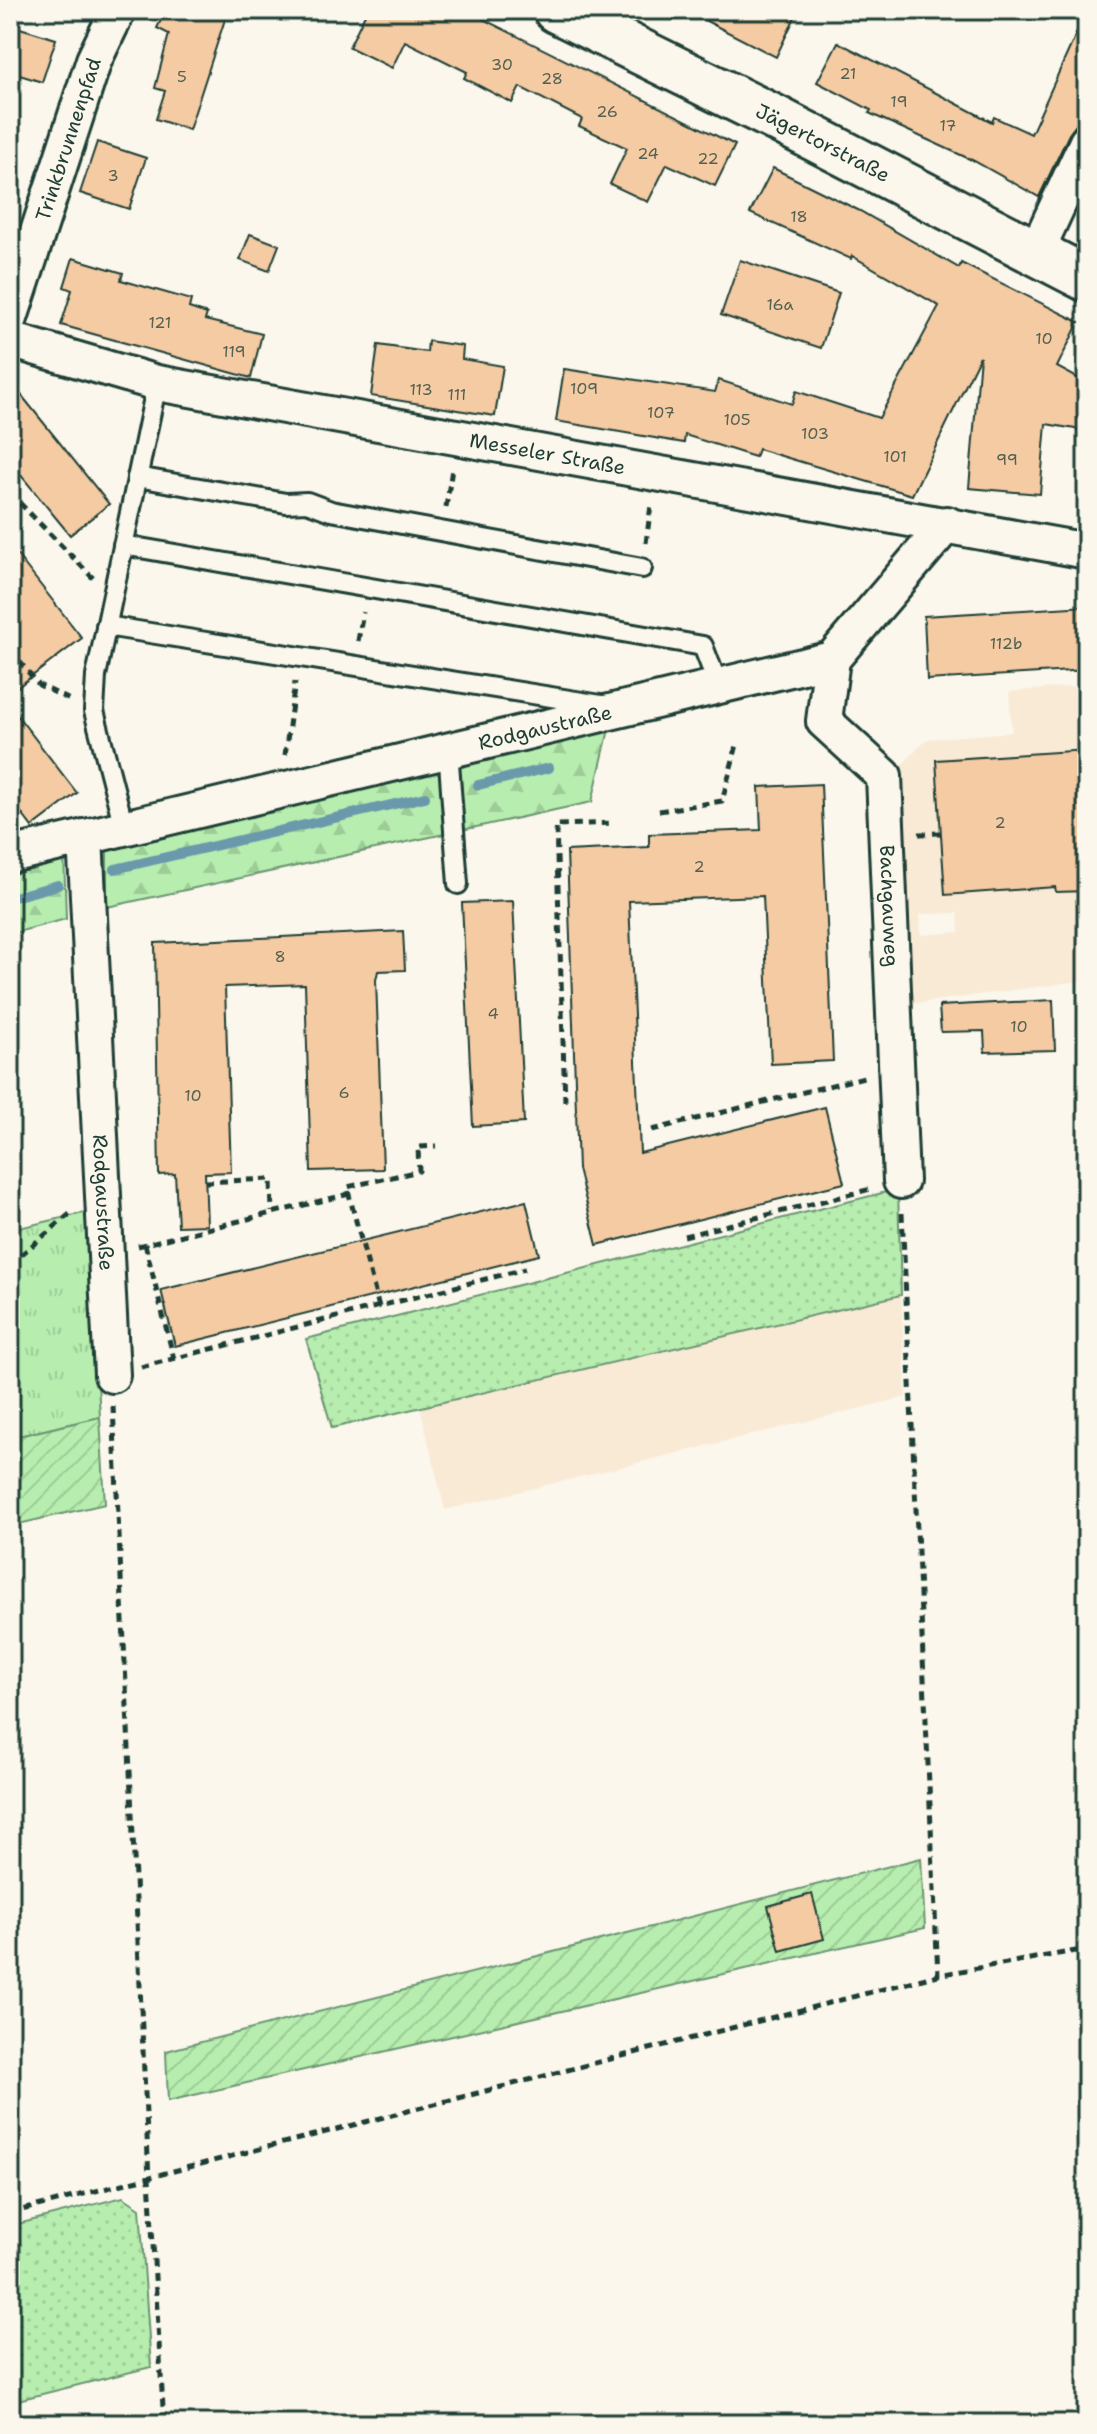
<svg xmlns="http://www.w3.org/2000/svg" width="1097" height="2434" font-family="'Shantell Sans',sans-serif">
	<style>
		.built { fill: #f9ead6; fill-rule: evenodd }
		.grass { fill: url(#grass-dots); stroke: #6b9572; stroke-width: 2 }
		.forest { fill: url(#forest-firs); stroke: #6b9572; stroke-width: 2 }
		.park { fill: url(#park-tufts); stroke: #6b9572; stroke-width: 2 }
		.garden { fill: url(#garden-furrows); stroke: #6b9572; stroke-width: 2 }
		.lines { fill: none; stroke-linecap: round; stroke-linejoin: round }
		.stream { stroke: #6a99ac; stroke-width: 10 }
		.building { fill: #f4cba3; stroke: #1f3d34; stroke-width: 2 }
		.lane-casing { stroke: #1f3d34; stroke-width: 24 }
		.street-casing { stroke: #1f3d34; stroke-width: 40 }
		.secondary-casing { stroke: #1f3d34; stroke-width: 50 }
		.path { stroke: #1f3d34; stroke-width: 5; stroke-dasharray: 8 6; stroke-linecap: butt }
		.lane { stroke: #fbf7ec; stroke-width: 18 }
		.street { stroke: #fbf7ec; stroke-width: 34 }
		.secondary { stroke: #fbf7ec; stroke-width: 44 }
		.labels { text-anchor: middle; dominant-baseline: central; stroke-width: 6; stroke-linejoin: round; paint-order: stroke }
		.number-label { font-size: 16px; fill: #546050 }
		.street-label { font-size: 20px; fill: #1f3d34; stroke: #fbf7ec }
	</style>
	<defs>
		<pattern id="grass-dots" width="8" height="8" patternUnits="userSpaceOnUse" patternTransform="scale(2)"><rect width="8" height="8" fill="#b7edaf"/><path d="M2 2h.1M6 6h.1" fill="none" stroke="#9dcc97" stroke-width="1.8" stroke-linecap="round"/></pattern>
		<pattern id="forest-firs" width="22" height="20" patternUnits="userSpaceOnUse" patternTransform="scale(2)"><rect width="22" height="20" fill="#b7edaf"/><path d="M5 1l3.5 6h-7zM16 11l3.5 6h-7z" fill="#9dcc97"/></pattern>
		<pattern id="park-tufts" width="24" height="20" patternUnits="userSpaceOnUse" patternTransform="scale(2)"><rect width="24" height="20" fill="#b7edaf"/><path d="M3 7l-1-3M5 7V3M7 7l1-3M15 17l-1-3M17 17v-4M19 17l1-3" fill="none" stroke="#9dcc97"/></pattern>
		<pattern id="garden-furrows" width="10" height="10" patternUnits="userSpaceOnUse" patternTransform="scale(2)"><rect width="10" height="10" fill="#b7edaf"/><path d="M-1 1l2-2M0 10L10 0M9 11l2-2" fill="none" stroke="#9dcc97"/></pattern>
	</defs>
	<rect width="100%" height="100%" fill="#fbf7ec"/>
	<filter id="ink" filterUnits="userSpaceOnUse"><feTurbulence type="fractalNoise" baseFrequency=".0125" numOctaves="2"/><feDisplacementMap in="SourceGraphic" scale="16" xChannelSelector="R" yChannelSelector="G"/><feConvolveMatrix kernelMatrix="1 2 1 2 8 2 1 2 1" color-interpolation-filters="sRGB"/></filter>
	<g filter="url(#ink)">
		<g class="built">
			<path d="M1087,685V750L936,761L946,895L1038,888L1034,823L1052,833L1056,892L1087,891V980L905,1005L894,773L927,739L1012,732L1009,692ZM958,913L959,932L921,935L920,914Z"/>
			<polygon points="901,1295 906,1397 445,1510 420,1407"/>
		</g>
		<g class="grass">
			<polygon points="898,1189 901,1295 332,1428 306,1339"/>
			<polygon points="123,2197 140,2208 151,2367 10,2402 10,2226"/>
		</g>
		<g class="forest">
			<polygon points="610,725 592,802 107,907 107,843"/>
			<polygon points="64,851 66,919 10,934 10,865"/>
		</g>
		<polygon class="park" points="88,1212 100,1417 10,1438 10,1230"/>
		<g class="garden">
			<polygon points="100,1417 105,1504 10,1526 10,1438"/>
			<polygon points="921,1858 925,1928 168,2101 166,2051"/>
		</g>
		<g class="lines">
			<g class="stream">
				<polyline points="478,785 549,768"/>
				<polyline points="115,869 425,797"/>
				<polyline points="10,898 58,885"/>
			</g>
		</g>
		<g class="building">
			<polygon points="166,10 228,10 189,130 156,119 165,91 155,88 169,34 157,28"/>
			<polygon points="367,10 465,10 735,145 715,186 667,164 648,202 610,184 627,148 579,126 582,119 520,87 512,103 464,78 467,72 405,41 392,68 349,47"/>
			<polygon points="685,10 780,10 795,17 776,57"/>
			<polygon points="1087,10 1087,122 1076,125 1069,134 1039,197 974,161 869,113 871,110 817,82 838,42 992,122 994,117 1031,134"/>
			<polygon points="10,25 56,39 42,82 10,72"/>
			<polygon points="97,142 146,158 129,209 80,193"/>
			<polygon points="773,168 860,211 959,268 961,263 1079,322 1057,367 1087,383 1087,431 1046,424 1040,494 969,488 980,356 912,495 758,449 755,457 685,435 684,443 556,421 564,369 715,392 719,380 792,404 796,391 879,418 939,306 852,256 851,259 750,213"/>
			<polygon points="250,234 279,245 269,271 240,260"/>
			<polygon points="73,258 123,273 121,280 191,300 189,308 207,314 205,320 262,334 251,378 61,325 72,290 64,287"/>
			<polygon points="740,260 839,293 821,348 721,315"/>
			<polygon points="428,341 463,346 462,359 503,366 495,416 371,396 378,345 427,352"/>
			<polygon points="10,381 109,504 70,535 10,462"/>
			<polygon points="10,546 82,638 10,693"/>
			<polygon points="1087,606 1087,670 927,680 924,616"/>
			<polygon points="10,706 77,793 32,827 10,798"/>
			<polygon points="1087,750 1087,891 1056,892 1055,887 945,895 936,760"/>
			<polygon points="821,784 833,1061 771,1064 763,896 629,901 640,1153 825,1107 844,1183 597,1245 578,1169 567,851 649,847 649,834 761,830 759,787"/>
			<polygon points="513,901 524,1123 473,1126 462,903"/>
			<polygon points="403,931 405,970 378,971 376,980 383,1169 311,1171 305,984 225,987 231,1172 205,1173 207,1225 178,1226 175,1174 159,1175 155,943"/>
			<polygon points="1053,1000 1055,1050 985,1052 984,1031 941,1032 939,1006"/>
			<polygon points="526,1201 539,1255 175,1346 161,1290"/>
			<polygon points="812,1894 824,1939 780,1951 768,1906"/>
		</g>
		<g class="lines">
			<g class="lane-casing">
				<g id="lane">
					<polyline points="137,477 286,503 307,502 331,511 642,568"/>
					<polyline points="123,545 703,646 718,685"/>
					<polyline points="106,626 601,705"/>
					<polyline points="448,749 458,884"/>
					<polyline points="124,827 94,711 96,676 157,383"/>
				</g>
			</g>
			<g class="street-casing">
				<g id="street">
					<polyline points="1036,252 1087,142"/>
					<path id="s1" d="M10,318L94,60L118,10"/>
					<path id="s2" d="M10,340L157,383L1087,551"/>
					<path id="s3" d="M832,659L824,721L884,776L901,1181"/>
					<path id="s4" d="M85,837L112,1375"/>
					<path id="s5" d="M10,855L832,659L947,524"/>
				</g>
			</g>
			<g class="secondary-casing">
				<g id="secondary">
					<path id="s6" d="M556,10L777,119L1087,279"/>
				</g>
			</g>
			<g class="path">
				<polyline points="10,493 93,578"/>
				<polyline points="446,507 452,469"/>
				<polyline points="646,543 651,505"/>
				<polyline points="358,641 363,612"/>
				<polyline points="10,650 39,685 70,700"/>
				<polyline points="285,755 295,682"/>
				<polyline points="659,811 722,801 738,741"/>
				<polyline points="919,834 941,833"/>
				<polyline points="565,1102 556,825 614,823"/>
				<polyline points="652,1130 864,1077"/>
				<polyline points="205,1182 271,1179 272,1212"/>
				<polyline points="902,1213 938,1975"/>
				<polyline points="684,1236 871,1189"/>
				<polyline points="145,1244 174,1359"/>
				<polyline points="138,1246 349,1194"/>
				<polyline points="10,1264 71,1213"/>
				<polyline points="379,1307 347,1187 419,1171 418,1147 436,1146"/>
				<polyline points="141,1367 525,1269"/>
				<polyline points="113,1406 149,2179 164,2424"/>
				<polyline points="10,2213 938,1975 1087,1949"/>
			</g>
			<use href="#lane" class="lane"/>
			<use href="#street" class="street"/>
			<use href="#secondary" class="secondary"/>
		</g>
	</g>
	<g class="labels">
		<g class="number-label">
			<text x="502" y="64">30</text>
			<text x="848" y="73">21</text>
			<text x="182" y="76">5</text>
			<text x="552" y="78">28</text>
			<text x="899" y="101">19</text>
			<text x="607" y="111">26</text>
			<text x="948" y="125">17</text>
			<text x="648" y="153">24</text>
			<text x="708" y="158">22</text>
			<text x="113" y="175">3</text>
			<text x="799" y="216">18</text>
			<text x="780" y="304">16a</text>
			<text x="160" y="322">121</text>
			<text x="1044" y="338">10</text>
			<text x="234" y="351">119</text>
			<text x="584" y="388">109</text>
			<text x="421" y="389">113</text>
			<text x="457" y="394">111</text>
			<text x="661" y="412">107</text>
			<text x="737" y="419">105</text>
			<text x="815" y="433">103</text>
			<text x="895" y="456">101</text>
			<text x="1007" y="459">99</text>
			<text x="1006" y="643">112b</text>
			<text x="1000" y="822">2</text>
			<text x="699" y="866">2</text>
			<text x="280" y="956">8</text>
			<text x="493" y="1013">4</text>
			<text x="1019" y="1026">10</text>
			<text x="344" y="1092">6</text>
			<text x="193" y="1095">10</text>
		</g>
		<g class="street-label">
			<text stroke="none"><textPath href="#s1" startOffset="188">Trinkbrunnenpfad</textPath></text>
			<text stroke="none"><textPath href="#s6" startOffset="298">Jägertorstraße</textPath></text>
			<text stroke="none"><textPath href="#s2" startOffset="550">Messeler Straße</textPath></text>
			<text stroke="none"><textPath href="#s5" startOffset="550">Rodgaustraße</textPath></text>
			<text stroke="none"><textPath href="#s3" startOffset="274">Bachgauweg</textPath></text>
			<text stroke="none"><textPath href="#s4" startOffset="366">Rodgaustraße</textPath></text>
		</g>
	</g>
	<rect width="1097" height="2434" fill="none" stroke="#fbf7ec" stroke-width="40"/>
	<rect x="20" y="20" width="1057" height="2394" fill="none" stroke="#1f3d34" stroke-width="3" filter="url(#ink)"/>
</svg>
